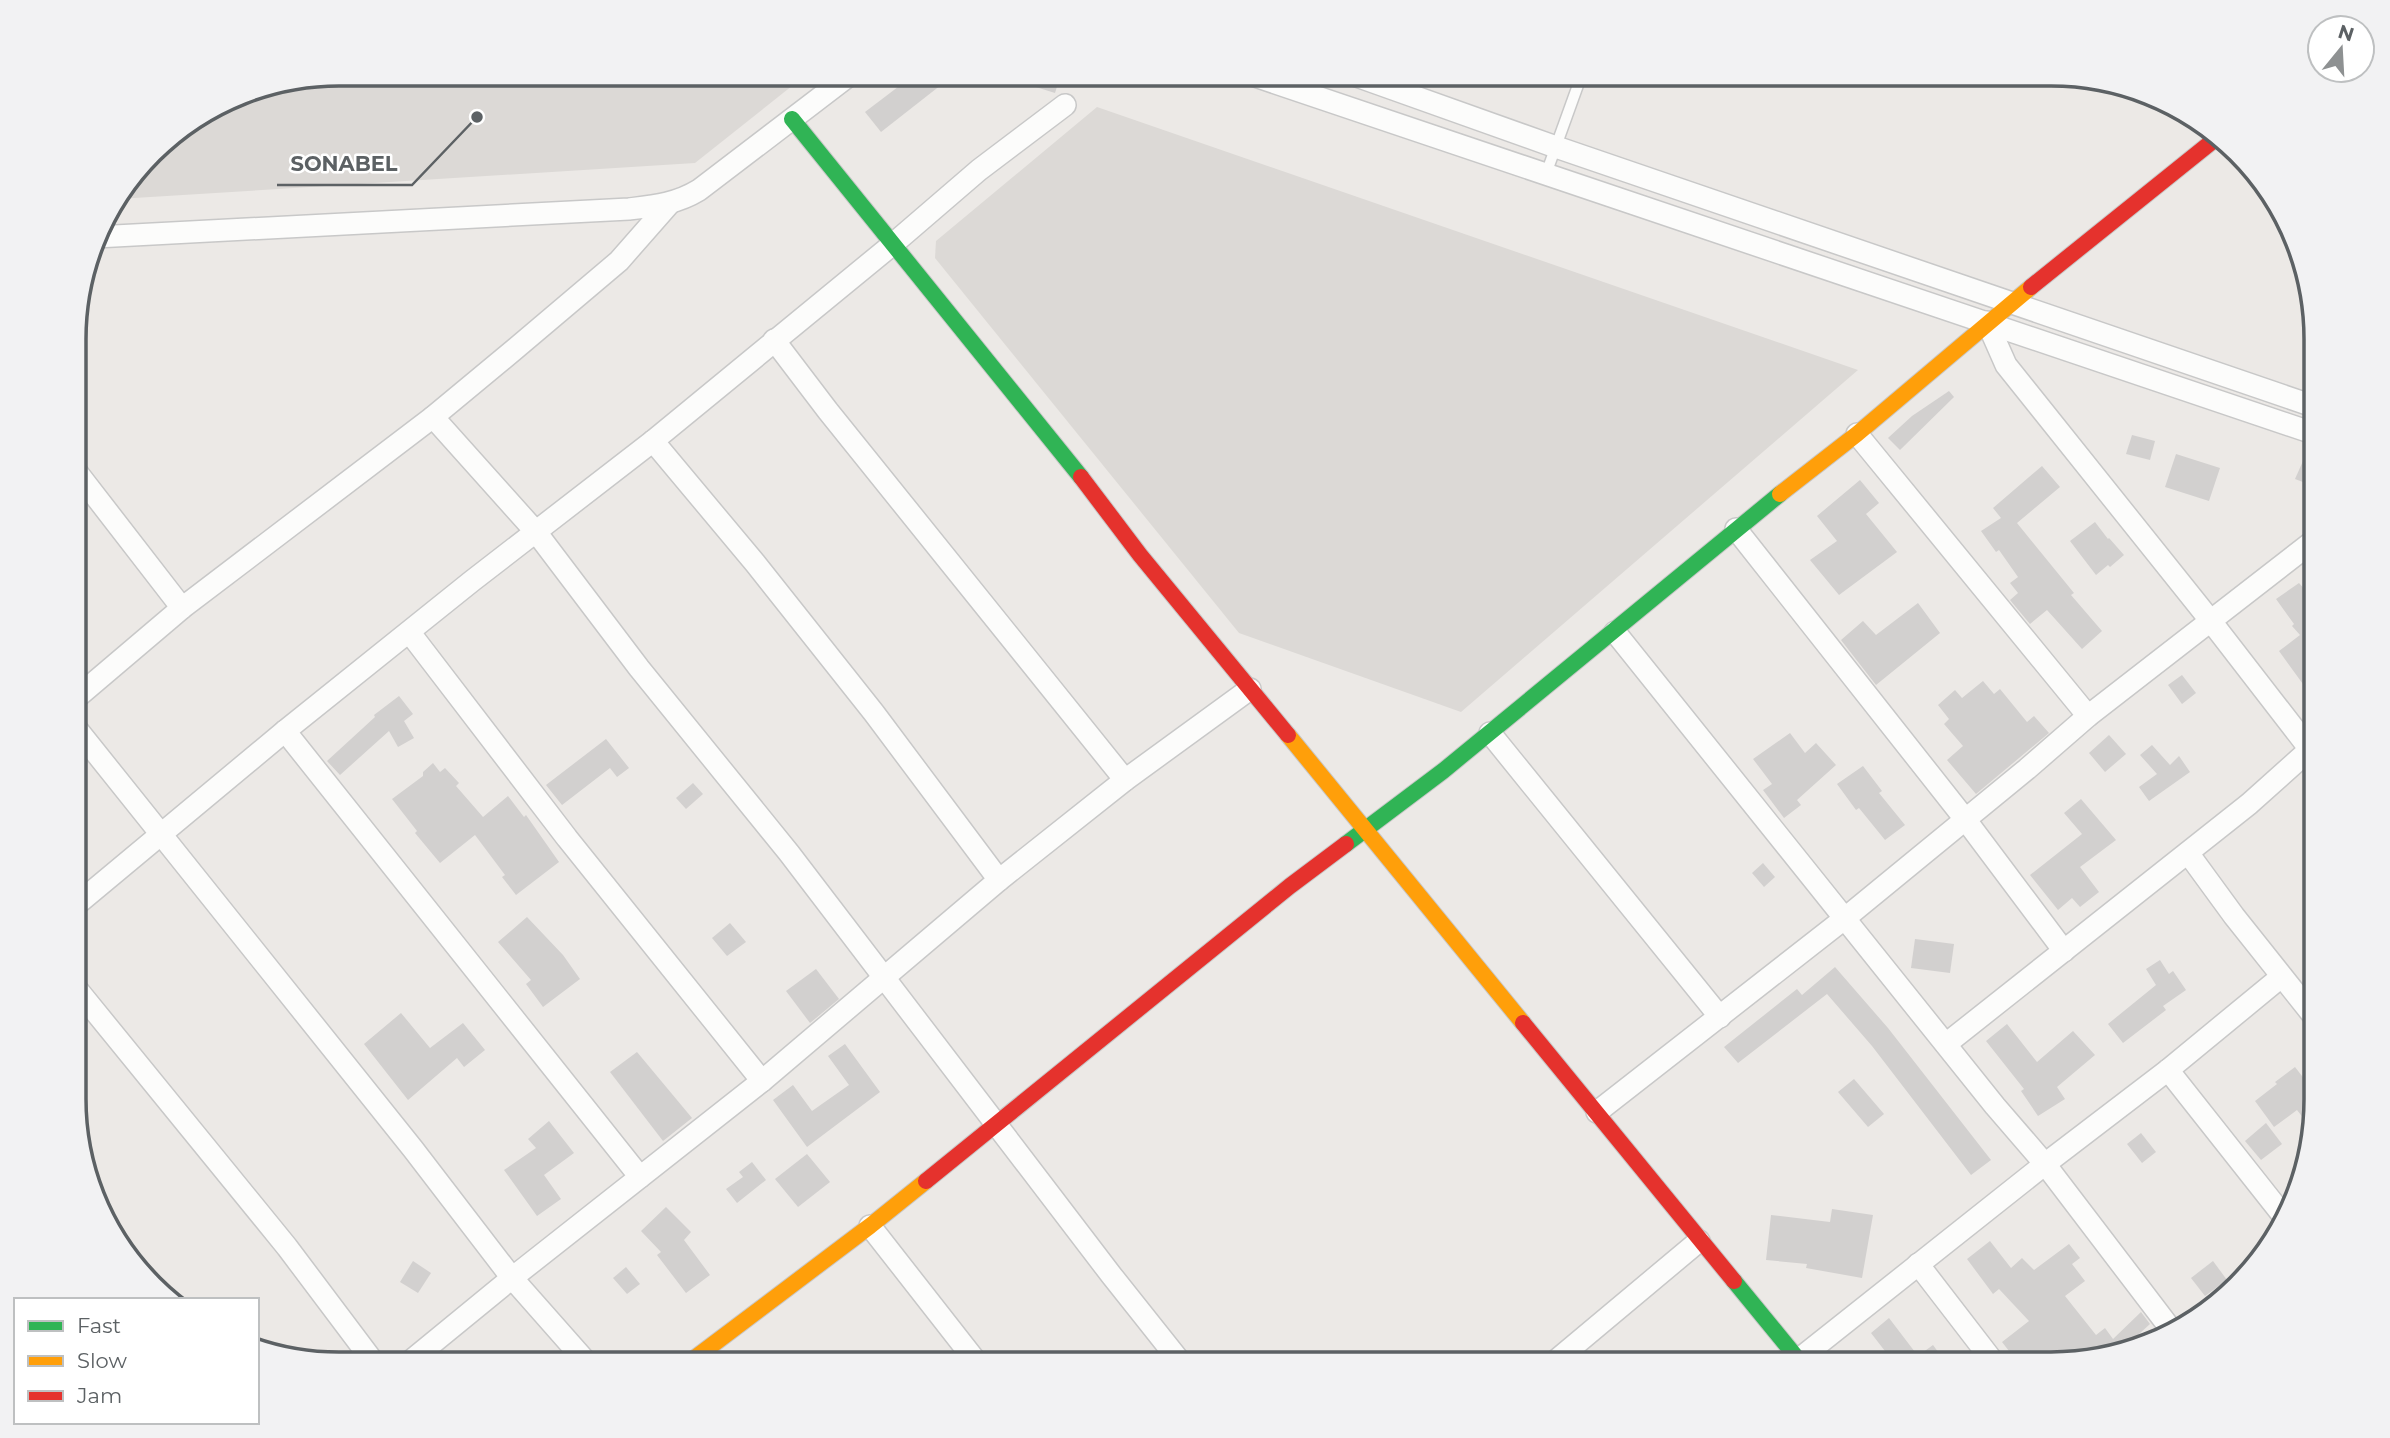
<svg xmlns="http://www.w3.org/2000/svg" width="2390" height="1438" font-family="Montserrat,sans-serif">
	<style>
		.industrial { fill: #dcd9d6 }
		.building { fill: #d2d0cf }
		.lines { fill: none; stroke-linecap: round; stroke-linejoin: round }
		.lane-casing { stroke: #c8c8c8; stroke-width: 13 }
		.street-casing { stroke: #c8c8c8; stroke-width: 24 }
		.fast-casing { stroke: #c8c8c8; stroke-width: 18 }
		.slow-casing { stroke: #c8c8c8; stroke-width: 18 }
		.jam-casing { stroke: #c8c8c8; stroke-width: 18 }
		.lane { stroke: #fcfcfb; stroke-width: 10 }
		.street { stroke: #fcfcfb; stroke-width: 21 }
		.fast { stroke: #30b455; stroke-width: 16 }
		.slow { stroke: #ff9f0a; stroke-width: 16 }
		.jam { stroke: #e5322d; stroke-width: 16 }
		.rim { fill: none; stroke: #5c6164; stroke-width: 3.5 }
		.leader { fill: none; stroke: #5c6164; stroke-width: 2.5 }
		.callout-dot { fill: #5c6164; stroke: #fff; stroke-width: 2.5 }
		.callout-label { font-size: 21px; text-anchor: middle; font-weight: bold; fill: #5c6164; stroke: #fff; stroke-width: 5; stroke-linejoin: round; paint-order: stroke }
	</style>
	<rect width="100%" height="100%" fill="#ece9e6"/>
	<g class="industrial">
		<polygon points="339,74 807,74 695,163 118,199 164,140 238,94"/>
		<polygon points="1097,107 1858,370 1461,712 1239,633 935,258 936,241"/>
	</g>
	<g class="building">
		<polygon points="915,74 955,74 881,132 865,112"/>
		<polygon points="1005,74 1061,74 1055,93 1004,77"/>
		<polygon points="1949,391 1954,397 1900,450 1888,438 1912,416"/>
		<polygon points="2132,435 2155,441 2150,460 2126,454"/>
		<polygon points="2176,454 2220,468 2209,501 2165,487"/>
		<polygon points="2303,461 2316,467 2316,487 2295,479"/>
		<polygon points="2042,466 2060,487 2017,523 2074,593 2071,595 2102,631 2082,649 2047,610 2030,624 2010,600 2018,593 2010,583 2018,577 1999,550 1996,552 1981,531 2001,518 1993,508"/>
		<polygon points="1860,480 1879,503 1866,514 1897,552 1839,595 1810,560 1837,541 1817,516"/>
		<polygon points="2095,522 2108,539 2109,538 2124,555 2110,567 2108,565 2096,575 2070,541"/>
		<polygon points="2299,583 2316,602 2316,702 2279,651 2300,635 2292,626 2294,624 2276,599"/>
		<polygon points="1918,603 1940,633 1876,685 1841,640 1863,621 1876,635"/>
		<polygon points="2182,675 2196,693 2182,704 2168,685"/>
		<polygon points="1983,681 1994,694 2000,689 2027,722 2034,716 2049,733 1976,794 1947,760 1963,746 1944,724 1949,719 1938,705 1955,690 1962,698"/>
		<polygon points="399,696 413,714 404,721 414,738 398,747 389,731 340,775 327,761 375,717 374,715"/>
		<polygon points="1790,733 1805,753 1816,743 1836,765 1797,800 1801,805 1784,818 1763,790 1772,784 1753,759"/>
		<polygon points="2109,735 2126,754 2105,772 2089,753"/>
		<polygon points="606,739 629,768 617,777 610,768 562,805 546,785"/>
		<polygon points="2152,745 2170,765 2179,756 2190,772 2149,801 2139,787 2157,774 2140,755"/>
		<polygon points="433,763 440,772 445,768 459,783 456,786 483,817 508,796 524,817 526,815 559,862 516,895 502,877 505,875 475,835 440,863 415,833 417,831 392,799 423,776 423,772"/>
		<polygon points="1863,766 1882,791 1879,793 1905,825 1885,840 1859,808 1856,810 1837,784"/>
		<polygon points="693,783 703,794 686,809 676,798"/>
		<polygon points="2081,799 2116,840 2080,867 2099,892 2080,907 2072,898 2058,910 2030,875 2082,834 2064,813"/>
		<polygon points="1763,863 1775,877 1764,887 1752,873"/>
		<polygon points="527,917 563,955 580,979 543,1007 526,984 531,980 498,942"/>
		<polygon points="730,923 746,942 727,956 712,938"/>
		<polygon points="1915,939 1954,944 1950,973 1911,968"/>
		<polygon points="2160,960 2169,974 2173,971 2186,990 2163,1006 2166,1010 2123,1043 2108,1024 2156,985 2146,969"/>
		<polygon points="1835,967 1888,1028 1991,1160 1971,1175 1872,1046 1827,994 1738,1063 1724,1047 1797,989 1802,995"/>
		<polygon points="816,969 839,999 810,1023 786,991"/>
		<polygon points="401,1013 430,1048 463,1023 485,1050 464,1067 457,1058 408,1100 364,1044"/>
		<polygon points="2007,1024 2037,1062 2073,1031 2095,1055 2057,1087 2065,1099 2038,1116 2021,1091 2024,1089 1986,1041"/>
		<polygon points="845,1044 880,1092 807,1147 773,1100 793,1085 812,1111 849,1085 828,1056"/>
		<polygon points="637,1052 692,1118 663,1141 610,1072"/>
		<polygon points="2295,1067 2316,1094 2316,1110 2304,1119 2297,1110 2274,1127 2255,1101 2277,1084 2275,1082"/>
		<polygon points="1854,1079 1884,1114 1868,1127 1838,1092"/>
		<polygon points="549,1121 574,1153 544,1175 561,1199 537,1216 504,1170 536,1148 528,1139"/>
		<polygon points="2266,1123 2282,1144 2261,1160 2245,1141"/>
		<polygon points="2141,1133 2156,1152 2142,1163 2127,1144"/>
		<polygon points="807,1154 830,1182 798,1207 775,1179"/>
		<polygon points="752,1162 766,1180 737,1203 726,1189 743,1177 739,1172"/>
		<polygon points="666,1207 691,1232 684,1240 710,1275 686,1293 657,1255 661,1252 641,1231"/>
		<polygon points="1832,1209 1873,1215 1862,1278 1806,1268 1807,1264 1766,1260 1771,1215 1830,1222"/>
		<polygon points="1990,1241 2011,1268 2022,1258 2034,1270 2069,1244 2080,1258 2072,1264 2085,1281 2065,1296 2096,1335 2105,1328 2113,1339 2141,1312 2150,1324 2126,1346 2068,1364 2019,1364 2002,1342 2029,1321 1999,1289 1993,1294 1967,1259"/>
		<polygon points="413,1261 431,1273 418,1293 400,1282"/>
		<polygon points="2213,1261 2227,1280 2205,1296 2191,1278"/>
		<polygon points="626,1267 640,1284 627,1294 613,1278"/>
		<polygon points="1889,1318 1918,1356 1933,1345 1947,1364 1895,1364 1871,1333"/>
	</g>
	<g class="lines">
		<g class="lane-casing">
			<polyline id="lane" points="1546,174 1582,74"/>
		</g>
		<g class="street-casing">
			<g id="street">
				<polyline points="1249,74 2316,434"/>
				<polyline points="1351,74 1556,147 2316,407"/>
				<path d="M96,237L629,209C654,206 676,204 699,190L851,74"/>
				<polyline points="1987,322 2006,365 2210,620 2316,757"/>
				<polyline points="774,340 828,411 1125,780"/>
				<polyline points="433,417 536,532 639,668 789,853 1112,1276 1182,1364"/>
				<polyline points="1857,434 2088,716"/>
				<polyline points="653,441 755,563 874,713 999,880"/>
				<polyline points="76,471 182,608"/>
				<polyline points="1736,529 1965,819 2064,951"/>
				<polyline points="1615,632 1995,1106 2045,1164 2173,1332"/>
				<polyline points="410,633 567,838 762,1081"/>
				<polyline points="76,698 182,608 433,417 515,349 619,261 669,204"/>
				<polyline points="76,728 413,1149 512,1278 588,1364"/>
				<polyline points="285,731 640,1177"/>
				<polyline points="1490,733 1720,1017"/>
				<polyline points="2188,853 2234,916 2316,1019"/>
				<polyline points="76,905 285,731 472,581 653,441 893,244 979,170 1065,105"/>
				<polyline points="76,988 287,1247 375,1364"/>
				<polyline points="1946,1044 2249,804 2316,744"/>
				<polyline points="2168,1070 2285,1218"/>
				<polyline points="1597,1112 1844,919 2027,769 2088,716 2316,539"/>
				<polyline points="870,1226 978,1364"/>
				<polyline points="1918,1264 1995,1364"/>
				<polyline points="407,1364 512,1278 762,1081 999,880 1125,780 1250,689"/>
				<polyline points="1552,1364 1699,1241"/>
				<polyline points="1793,1364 2045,1164 2168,1070 2281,977"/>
			</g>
		</g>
		<g class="fast-casing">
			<g id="fast">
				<polyline points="792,119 1081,477"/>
				<polyline points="1346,844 1443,771 1780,494"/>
				<polyline points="1734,1281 1802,1364"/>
			</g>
		</g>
		<g class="slow-casing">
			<g id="slow">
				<polyline points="1780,494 1857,434 2031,287"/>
				<polyline points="1288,735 1523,1023"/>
				<polyline points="687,1364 870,1226 926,1181"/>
			</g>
		</g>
		<g class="jam-casing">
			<g id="jam">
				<polyline points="2031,287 2219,136"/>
				<polyline points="1081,477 1140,555 1288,735"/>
				<polyline points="1523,1023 1734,1281"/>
				<polyline points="926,1181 1290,886 1346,844"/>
			</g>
		</g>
		<use href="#lane" class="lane"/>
		<use href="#street" class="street"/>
		<use href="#fast" class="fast"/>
		<use href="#slow" class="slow"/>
		<use href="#jam" class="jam"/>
	</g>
	<path d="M0 0H2390V1438H0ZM339 86H2051A253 253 0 0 1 2304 339V1099A253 253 0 0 1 2051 1352H339A253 253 0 0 1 86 1099V339A253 253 0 0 1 339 86Z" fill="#f2f2f3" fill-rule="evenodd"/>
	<path class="rim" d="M339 86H2051A253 253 0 0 1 2304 339V1099A253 253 0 0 1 2051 1352H339A253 253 0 0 1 86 1099V339A253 253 0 0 1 339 86Z"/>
	<path class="leader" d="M477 117L412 185H277"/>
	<circle class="callout-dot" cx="477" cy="117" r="7"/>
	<g class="callout-label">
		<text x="344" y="171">SONABEL</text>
	</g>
	<rect x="14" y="1298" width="245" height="126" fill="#ffffff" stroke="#bec0c1" stroke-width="2"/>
	<rect x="28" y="1321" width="35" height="10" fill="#30b455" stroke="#bec0c1" stroke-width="2"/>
	<text x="77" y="1333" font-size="21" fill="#5c6164">Fast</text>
	<rect x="28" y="1356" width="35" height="10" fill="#ff9f0a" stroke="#bec0c1" stroke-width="2"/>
	<text x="77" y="1368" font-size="21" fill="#5c6164">Slow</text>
	<rect x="28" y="1391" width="35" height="10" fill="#e5322d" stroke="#bec0c1" stroke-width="2"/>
	<text x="77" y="1403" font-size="21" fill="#5c6164">Jam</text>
	<g transform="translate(2341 49) rotate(18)"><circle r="33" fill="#ffffff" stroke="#bec0c1" stroke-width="2"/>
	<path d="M0-5L12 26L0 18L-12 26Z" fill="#8e9192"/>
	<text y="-10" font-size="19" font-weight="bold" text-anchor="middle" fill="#5c6164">N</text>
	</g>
</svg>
